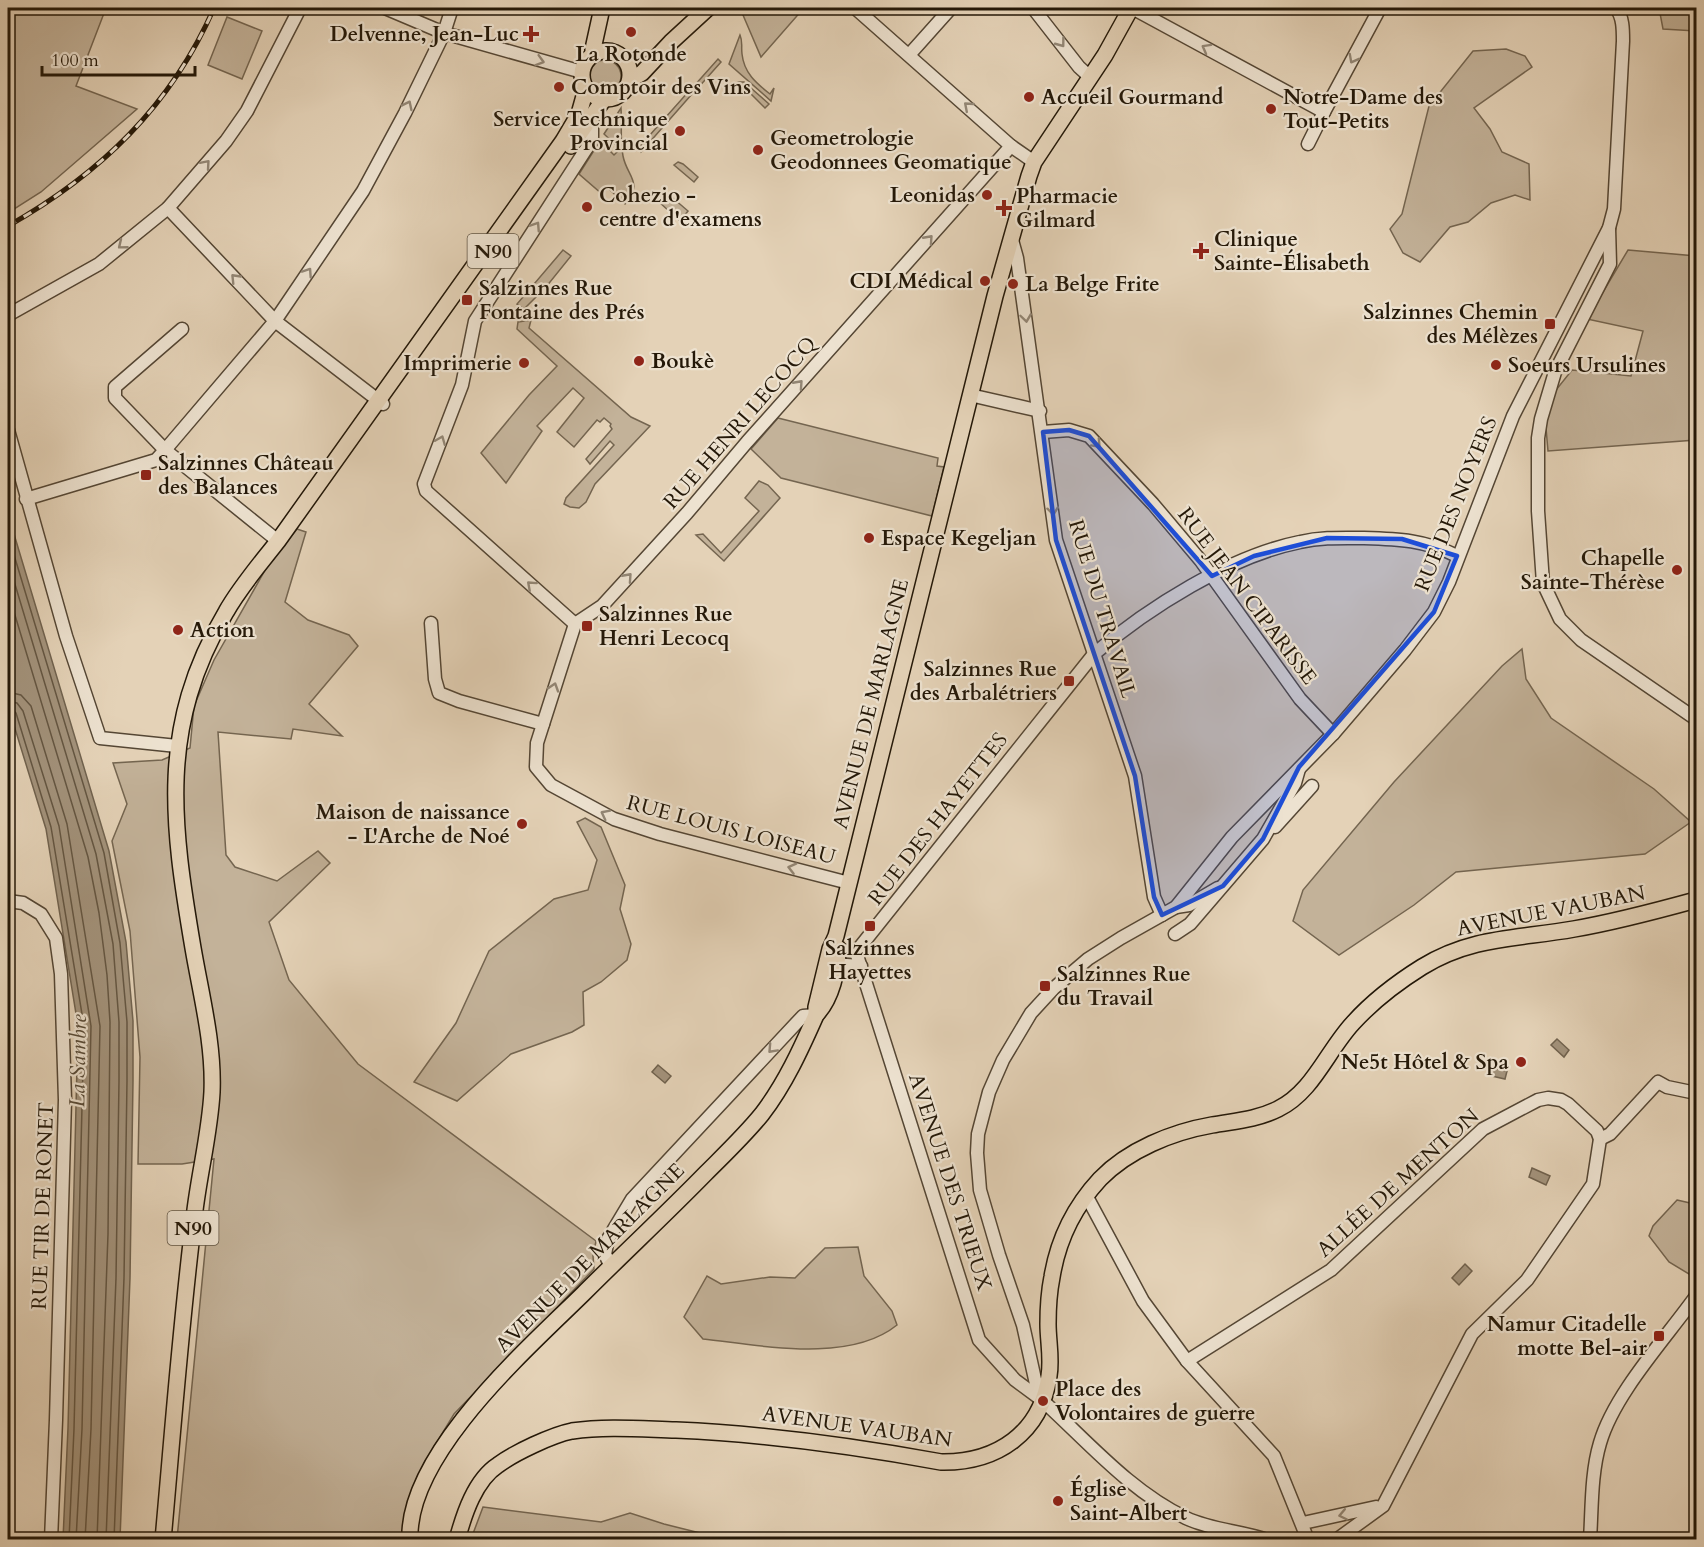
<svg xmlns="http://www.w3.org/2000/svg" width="1704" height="1547" font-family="Cardo,serif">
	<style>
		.green { fill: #c3b299; stroke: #746550; stroke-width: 1.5 }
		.water { fill: #a3937c; stroke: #70624e; stroke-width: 1.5 }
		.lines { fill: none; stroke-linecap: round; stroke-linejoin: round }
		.shore { stroke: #645642; stroke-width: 1.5 }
		.minor-casing { stroke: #544634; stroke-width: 15 }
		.major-casing { stroke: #241808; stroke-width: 18 }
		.minor { stroke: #ede2d0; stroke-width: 12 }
		.major { stroke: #e4d2b7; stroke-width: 15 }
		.rail-casing { stroke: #241808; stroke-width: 5 }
		.rail { stroke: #ede2d0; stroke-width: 3; stroke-dasharray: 9; stroke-linecap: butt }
		.oneway { stroke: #938776 }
		.marked { fill: #1d4ed8; fill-opacity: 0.2; stroke: #1d4ed8; stroke-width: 4.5; stroke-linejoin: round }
		.poi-dot { fill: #8f2418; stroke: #ede2d0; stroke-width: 2 }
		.labels { text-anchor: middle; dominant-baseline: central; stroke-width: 4.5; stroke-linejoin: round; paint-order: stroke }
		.shield { fill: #ede2d0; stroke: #605544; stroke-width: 1.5 }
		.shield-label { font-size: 20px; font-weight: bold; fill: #241808 }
		.poi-label { font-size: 21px; font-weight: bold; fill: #241808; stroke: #ede2d0; text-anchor: start }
		.street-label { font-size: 21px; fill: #241808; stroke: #ede2d0 }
		.water-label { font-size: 22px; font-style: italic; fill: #574936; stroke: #ede2d0 }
	</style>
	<rect width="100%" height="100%" fill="#e4d2b7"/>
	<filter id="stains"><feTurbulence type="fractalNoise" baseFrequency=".00333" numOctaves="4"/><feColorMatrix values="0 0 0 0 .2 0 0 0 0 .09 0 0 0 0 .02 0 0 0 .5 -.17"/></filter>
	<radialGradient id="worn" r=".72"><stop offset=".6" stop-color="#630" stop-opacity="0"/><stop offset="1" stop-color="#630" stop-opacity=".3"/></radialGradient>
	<g class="green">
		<polygon points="8,8 106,8 76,86 137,109 41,192 8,213"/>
		<polygon points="740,8 801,8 803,9 761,57"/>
		<polygon points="1659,8 1696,8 1696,31 1663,29"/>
		<polygon points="227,17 262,31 242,79 208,65"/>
		<path d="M740,35C743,42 741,46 742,54C744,73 756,83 770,94L774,88L771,101L729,64Z"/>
		<polygon points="1506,49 1525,56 1532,67 1474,108 1490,129 1502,152 1529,164 1530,200 1515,195 1491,203 1468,222 1450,227 1420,262 1403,253 1390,229 1402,214 1429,106 1473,51"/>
		<polygon points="718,59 721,62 697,89 694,86"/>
		<circle cx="605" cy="76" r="16"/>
		<polygon points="739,82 744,82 769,104 765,108"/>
		<polygon points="689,91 692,94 641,152 639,148 641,145"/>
		<path d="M621,108C622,123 620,141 623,156C627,177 644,182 625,204L608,188L602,194L579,174L600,141L614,155L620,149L604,134Z"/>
		<polygon points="678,162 683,164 698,177 694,182 674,165"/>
		<polygon points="667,193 688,211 680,221 659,202"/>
		<polygon points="563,250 571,256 546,287 524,309 517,304"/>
		<polygon points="1628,250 1696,256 1696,440 1548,451 1544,405 1572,370 1631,376 1643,331 1587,319"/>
		<polygon points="531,320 529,328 631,417 650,426 595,484 586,502 579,508 570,507 564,504 566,498 614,445 610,441 590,464 586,459 612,429 610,426 611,424 604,418 600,422 597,420 574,447 557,432 584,398 573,388 537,426 542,431 506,483 481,453 529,395 557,366 517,329 518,322"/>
		<polygon points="778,418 938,458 937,466 944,467 932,516 781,478 751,449"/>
		<polygon points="759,481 768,485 780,498 724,561 696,535 703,534 721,553 759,511 745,498"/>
		<polygon points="297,529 306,532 285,602 308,620 349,635 358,646 309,704 342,736 293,729 291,739 218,732 226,855 235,867 277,881 318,851 330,863 269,922 289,980 358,1064 596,1241 593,1256 594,1269 454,1414 426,1460 410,1496 402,1539 177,1539 214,1159 182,1164 138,1164 140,1057 130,931 112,841 127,804 113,763 162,760 190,748 194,706 214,660 268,565"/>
		<polygon points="1522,649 1526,679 1551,718 1654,789 1691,822 1645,854 1456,872 1414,905 1339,955 1293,921 1303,890 1394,782 1502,666"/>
		<polygon points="585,818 601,827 625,885 620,909 631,944 627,960 601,982 583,992 584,1025 572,1032 511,1054 457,1101 414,1082 456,1023 489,951 554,899 588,890 597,860 577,822"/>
		<polygon points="1677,1200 1690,1203 1696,1209 1696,1274 1694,1277 1669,1262 1649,1236 1653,1226"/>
		<path d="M858,1247L864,1276L892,1311L897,1325C849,1364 759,1345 703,1339L684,1317L707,1276L721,1284L770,1277L795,1278L825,1248Z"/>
		<polygon points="483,1507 601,1522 630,1513 664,1524 724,1539 471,1539"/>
	</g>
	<g class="water">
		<polygon points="8,514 109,851 126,942 133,1021 133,1081 130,1278 120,1539 63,1539 68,1428 78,1026 46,829 8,706"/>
		<polygon points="1557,1039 1569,1050 1564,1057 1551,1045"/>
		<polygon points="658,1065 671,1076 665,1083 652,1072"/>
		<polygon points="1488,1067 1507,1071 1505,1079 1487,1075"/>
		<polygon points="1532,1168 1550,1176 1546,1185 1529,1177"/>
		<polygon points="1465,1264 1472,1271 1459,1285 1452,1278"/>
	</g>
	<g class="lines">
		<g class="shore">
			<polyline points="8,535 104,853 120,943 127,1022 127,1081 124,1278 114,1540"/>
			<polyline points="8,561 96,854 113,944 119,1022 119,1081 116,1278 106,1540"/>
			<polyline points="8,592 88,857 99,913 107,975 110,1022 108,1234 97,1540"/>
			<polyline points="8,692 21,695 31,706 67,824 100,1026 91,1429 85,1540"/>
			<polyline points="8,701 17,703 23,711 59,826 91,1026 82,1429 76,1540"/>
			<polyline points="8,709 13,710 16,713 51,827 84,1026 74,1429 69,1540"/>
		</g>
		<g class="minor-casing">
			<g id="minor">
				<polyline points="385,8 444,33 582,72"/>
				<polyline points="855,8 1011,146 1034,162"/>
				<polyline points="1033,8 1079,67 1090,77"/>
				<polyline points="1132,8 1324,112 1380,8"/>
				<polyline points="909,55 951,8"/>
				<polyline points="1308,144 1324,112"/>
				<polyline points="168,208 275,321 383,404"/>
				<polyline points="1609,228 1610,264 1555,372 1541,419 1538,438 1538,511 1543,583 1560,619 1581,640 1696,719"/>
				<polyline points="1012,240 1017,258 1056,540 1135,776 1154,897 1162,915"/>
				<polyline points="8,315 99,264 168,208 226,141 247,111 300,8"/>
				<polyline points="182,329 115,387 115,398 165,450 278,541"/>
				<polyline points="970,395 1040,411"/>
				<polyline points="8,430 66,636 100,738 177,746"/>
				<polyline points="1043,432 1069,430 1089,436 1153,504 1201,561 1300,699 1333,734"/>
				<polyline points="26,499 156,460 165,450 275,321 363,191 405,113 444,33 452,8"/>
				<polyline points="431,623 435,679 439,693 459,701 543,724"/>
				<polyline points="575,624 426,491 424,484 462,385 475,321 590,143 592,137 592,118"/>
				<polyline points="1275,827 1312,786"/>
				<polyline points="849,883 660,834 614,819 551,785 536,767 537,743 575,624 602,606 687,513 747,442 1011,146"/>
				<polyline points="8,901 23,903 41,914 56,938 61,974 65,1100 56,1420 51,1540"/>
				<polyline points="1176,907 1189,905 1218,888"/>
				<polyline points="1175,934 1190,924 1263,839 1295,783 1299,769"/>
				<path d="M856,952L1094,654C1148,608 1230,556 1300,542C1322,537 1342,538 1364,538C1399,539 1425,540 1457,556"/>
				<polyline points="856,952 979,1340 1015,1380 1042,1400"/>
				<polyline points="856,952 830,949 832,964 861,966"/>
				<polyline points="1600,1139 1610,1134 1658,1082 1667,1087 1696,1093"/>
				<polyline points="1086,1195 1143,1301 1187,1361 1274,1456 1308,1540"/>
				<polyline points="611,1267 605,1254 608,1239 632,1199 803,1016 816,1015"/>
				<polyline points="1187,1361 1331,1270 1483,1129 1538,1100 1548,1098 1561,1100 1568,1104 1597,1131 1600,1139 1593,1184 1527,1280 1472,1334 1383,1506 1336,1540"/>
				<polyline points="1303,1523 1376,1507"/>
				<path d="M1267,1540C1241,1531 1211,1530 1186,1518C1131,1492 1088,1442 1043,1401L1036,1384L1023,1325L999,1255L980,1190L977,1153L978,1134L989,1092L1003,1060L1031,1013L1054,988L1088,959L1121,938L1176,907L1232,837L1333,734L1405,650L1434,612L1449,582L1513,416L1609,228L1614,209L1623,41C1623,29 1623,17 1616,8"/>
				<path d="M1590,1540C1592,1508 1591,1473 1600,1443C1614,1394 1666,1338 1696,1296"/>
			</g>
		</g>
		<g class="major-casing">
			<g id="major">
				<circle cx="606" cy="75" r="24"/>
				<polyline points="593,54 593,49 602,8"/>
				<polyline points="630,80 642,73 671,42 708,8"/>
				<polyline points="571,146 604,99"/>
				<polyline points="816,1015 816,1007 830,949 836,936 995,296 1029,176 1034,162 1105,55 1131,8"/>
				<path d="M163,1540C173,1430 181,1319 195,1210C200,1170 210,1131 212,1092C214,1044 201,995 193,948C172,824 158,726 226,612C240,587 260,564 278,541L563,141L579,114L586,89"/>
				<path d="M410,1540C406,1455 527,1349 583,1294C624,1253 666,1214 706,1173C725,1154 745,1135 762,1114C785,1084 801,1049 816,1015C832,998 838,970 838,948"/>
				<path d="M457,1540C464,1514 475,1480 498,1465C514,1453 552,1435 572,1431C606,1426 641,1429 676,1430C765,1434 854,1446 941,1462C997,1463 1041,1433 1049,1376C1052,1359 1048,1341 1048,1324C1048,1308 1049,1292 1052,1277C1058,1240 1075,1206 1100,1179C1128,1150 1172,1132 1212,1125C1234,1121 1256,1120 1278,1109C1313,1092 1327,1051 1353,1023C1372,1002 1398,982 1422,967C1472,936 1519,939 1574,929C1615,922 1656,911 1696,900"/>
			</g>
		</g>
		<use href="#minor" class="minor"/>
		<use href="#major" class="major"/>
		<g class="rail-casing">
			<path id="rail" d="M8,226C100,174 171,106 214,8"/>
		</g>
		<use href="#rail" class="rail"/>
	</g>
	<defs><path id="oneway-chevron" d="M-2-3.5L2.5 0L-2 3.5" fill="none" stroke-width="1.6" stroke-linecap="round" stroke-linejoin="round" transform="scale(1.5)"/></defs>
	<g class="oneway">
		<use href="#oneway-chevron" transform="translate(1061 43) rotate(53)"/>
		<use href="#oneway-chevron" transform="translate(1206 48) rotate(-151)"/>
		<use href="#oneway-chevron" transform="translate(1353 59) rotate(118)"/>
		<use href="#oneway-chevron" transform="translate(540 61) rotate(16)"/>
		<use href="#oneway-chevron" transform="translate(408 105) rotate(-64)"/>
		<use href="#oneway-chevron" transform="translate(968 106) rotate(-139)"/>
		<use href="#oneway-chevron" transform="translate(206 164) rotate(-49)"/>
		<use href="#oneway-chevron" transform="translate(536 226) rotate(-57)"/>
		<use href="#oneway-chevron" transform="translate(929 239) rotate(-48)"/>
		<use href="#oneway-chevron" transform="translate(122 245) rotate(141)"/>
		<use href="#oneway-chevron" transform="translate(308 272) rotate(-56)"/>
		<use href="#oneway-chevron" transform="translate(235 278) rotate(-134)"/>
		<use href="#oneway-chevron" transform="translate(1026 318) rotate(82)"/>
		<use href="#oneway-chevron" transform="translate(799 384) rotate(-48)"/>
		<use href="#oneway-chevron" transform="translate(441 440) rotate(-68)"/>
		<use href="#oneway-chevron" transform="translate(1097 444) rotate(47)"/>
		<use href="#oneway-chevron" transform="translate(1053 511) rotate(83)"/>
		<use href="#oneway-chevron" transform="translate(628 577) rotate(-48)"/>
		<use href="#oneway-chevron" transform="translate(531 585) rotate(-138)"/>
		<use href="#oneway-chevron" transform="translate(554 687) rotate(-72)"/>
		<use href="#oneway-chevron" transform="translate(605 814) rotate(-153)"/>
		<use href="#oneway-chevron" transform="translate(792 868) rotate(-166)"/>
		<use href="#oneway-chevron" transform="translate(772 1049) rotate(133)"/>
		<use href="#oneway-chevron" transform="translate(1343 1515) rotate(168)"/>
	</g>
	<path class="marked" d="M1069,430L1089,436L1212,576L1254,556L1327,538L1402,539L1457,556L1434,612L1299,767L1263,839L1223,886L1162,915L1154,897L1135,776L1056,540L1043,432Z"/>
	<g class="poi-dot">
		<circle cx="631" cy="32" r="6"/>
		<path d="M528 25h6v6h6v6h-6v6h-6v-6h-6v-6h6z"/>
		<circle cx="559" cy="87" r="6"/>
		<circle cx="1029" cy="97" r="6"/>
		<circle cx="1271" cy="109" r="6"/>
		<circle cx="680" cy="131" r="6"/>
		<circle cx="758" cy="150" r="6"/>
		<circle cx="987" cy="195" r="6"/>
		<circle cx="587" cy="207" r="6"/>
		<path d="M1001 199h6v6h6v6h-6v6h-6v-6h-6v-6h6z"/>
		<path d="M1198 242h6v6h6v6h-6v6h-6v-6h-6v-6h6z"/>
		<circle cx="985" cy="281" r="6"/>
		<circle cx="1013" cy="284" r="6"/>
		<rect x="461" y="294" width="12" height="12" rx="3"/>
		<rect x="1544" y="318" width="12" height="12" rx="3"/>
		<circle cx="639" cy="361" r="6"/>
		<circle cx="524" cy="363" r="6"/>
		<circle cx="1496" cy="365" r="6"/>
		<rect x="140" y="469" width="12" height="12" rx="3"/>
		<circle cx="869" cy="538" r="6"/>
		<circle cx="1677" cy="570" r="6"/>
		<rect x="581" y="620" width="12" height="12" rx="3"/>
		<circle cx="178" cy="630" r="6"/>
		<rect x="1063" y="675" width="12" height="12" rx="3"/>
		<circle cx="522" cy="824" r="6"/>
		<rect x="864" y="920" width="12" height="12" rx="3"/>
		<rect x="1039" y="980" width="12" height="12" rx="3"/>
		<circle cx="1521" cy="1062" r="6"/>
		<rect x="1653" y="1330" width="12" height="12" rx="3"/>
		<circle cx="1043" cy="1401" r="6"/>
		<circle cx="1058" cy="1501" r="6"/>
	</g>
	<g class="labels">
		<g class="shield">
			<rect x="467.5" y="234" width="51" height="34" rx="4.5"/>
			<rect x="167.5" y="1211" width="51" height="34" rx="4.5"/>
		</g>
		<g class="shield-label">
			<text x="493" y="251">N90</text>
			<text x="193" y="1228">N90</text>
		</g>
		<g class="poi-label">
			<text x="519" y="34" text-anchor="end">Delvenne, Jean-Luc</text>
			<text x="631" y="54" text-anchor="middle">La Rotonde</text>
			<text x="571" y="87">Comptoir des Vins</text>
			<text x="1041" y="97">Accueil Gourmand</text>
			<text x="1283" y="97">Notre-Dame des<tspan x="1283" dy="24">Tout-Petits</tspan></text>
			<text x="668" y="119" text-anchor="end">Service Technique<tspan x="668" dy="24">Provincial</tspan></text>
			<text x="770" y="138">Geometrologie<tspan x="770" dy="24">Geodonnees Geomatique</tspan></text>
			<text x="599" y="195">Cohezio -<tspan x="599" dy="24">centre d'examens</tspan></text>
			<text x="975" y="195" text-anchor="end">Leonidas</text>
			<text x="1016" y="196">Pharmacie<tspan x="1016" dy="24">Gilmard</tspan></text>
			<text x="1214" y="239">Clinique<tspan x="1214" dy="24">Sainte-Élisabeth</tspan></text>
			<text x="973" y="281" text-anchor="end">CDI Médical</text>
			<text x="1025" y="284">La Belge Frite</text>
			<text x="479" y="288">Salzinnes Rue<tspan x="479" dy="24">Fontaine des Prés</tspan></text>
			<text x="1538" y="312" text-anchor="end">Salzinnes Chemin<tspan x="1538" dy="24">des Mélèzes</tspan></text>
			<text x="651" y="361">Boukè</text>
			<text x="512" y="363" text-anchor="end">Imprimerie</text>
			<text x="1508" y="365">Soeurs Ursulines</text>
			<text x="158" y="463">Salzinnes Château<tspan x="158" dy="24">des Balances</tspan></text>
			<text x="881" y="538">Espace Kegeljan</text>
			<text x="1665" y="558" text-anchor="end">Chapelle<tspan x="1665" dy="24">Sainte-Thérèse</tspan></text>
			<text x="599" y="614">Salzinnes Rue<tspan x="599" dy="24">Henri Lecocq</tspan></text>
			<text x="190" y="630">Action</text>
			<text x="1057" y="669" text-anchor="end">Salzinnes Rue<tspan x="1057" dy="24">des Arbalétriers</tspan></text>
			<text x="510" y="812" text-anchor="end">Maison de naissance<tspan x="510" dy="24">- L'Arche de Noé</tspan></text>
			<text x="870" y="948" text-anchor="middle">Salzinnes<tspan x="870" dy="24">Hayettes</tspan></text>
			<text x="1057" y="974">Salzinnes Rue<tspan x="1057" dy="24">du Travail</tspan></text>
			<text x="1509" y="1062" text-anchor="end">Ne5t Hôtel &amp; Spa</text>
			<text x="1647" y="1324" text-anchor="end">Namur Citadelle<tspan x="1647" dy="24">motte Bel-air</tspan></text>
			<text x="1055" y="1389">Place des<tspan x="1055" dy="24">Volontaires de guerre</tspan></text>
			<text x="1070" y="1489">Église<tspan x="1070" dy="24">Saint-Albert</tspan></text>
		</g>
		<g class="street-label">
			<text transform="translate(740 423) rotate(-49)">RUE HENRI LECOCQ</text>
			<text transform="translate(1456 504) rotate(-68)">RUE DES NOYERS</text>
			<text transform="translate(1247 596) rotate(53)">RUE JEAN CIPARISSE</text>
			<text transform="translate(1102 609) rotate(73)">RUE DU TRAVAIL</text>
			<text transform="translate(871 704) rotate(-76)">AVENUE DE MARLAGNE</text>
			<text transform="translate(938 819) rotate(-52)">RUE DES HAYETTES</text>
			<text transform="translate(731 830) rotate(15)">RUE LOUIS LOISEAU</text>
			<text transform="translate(1551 911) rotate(-11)">AVENUE VAUBAN</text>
			<text transform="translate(950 1182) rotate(72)">AVENUE DES TRIEUX</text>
			<text transform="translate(1398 1183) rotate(-42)">ALLÉE DE MENTON</text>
			<text transform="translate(43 1206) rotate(-88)">RUE TIR DE RONET</text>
			<text transform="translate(590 1258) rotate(-45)">AVENUE DE MARLAGNE</text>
			<text transform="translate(857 1427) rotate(8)">AVENUE VAUBAN</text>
		</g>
		<g class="water-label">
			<text transform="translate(78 1061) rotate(-89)">La Sambre</text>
		</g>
	</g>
	<rect width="1704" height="1547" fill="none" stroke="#e4d2b7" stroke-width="30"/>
	<rect x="9" y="9" width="1686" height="1529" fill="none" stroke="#241808" stroke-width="3"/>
	<rect x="15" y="15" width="1674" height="1517" fill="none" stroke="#241808" stroke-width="1.5"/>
	<path d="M42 66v9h153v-9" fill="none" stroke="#241808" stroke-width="3"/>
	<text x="51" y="66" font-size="18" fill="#241808" stroke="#ede2d0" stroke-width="4.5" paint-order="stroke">100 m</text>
	<rect width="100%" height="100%" filter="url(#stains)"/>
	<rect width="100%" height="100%" fill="url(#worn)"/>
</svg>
